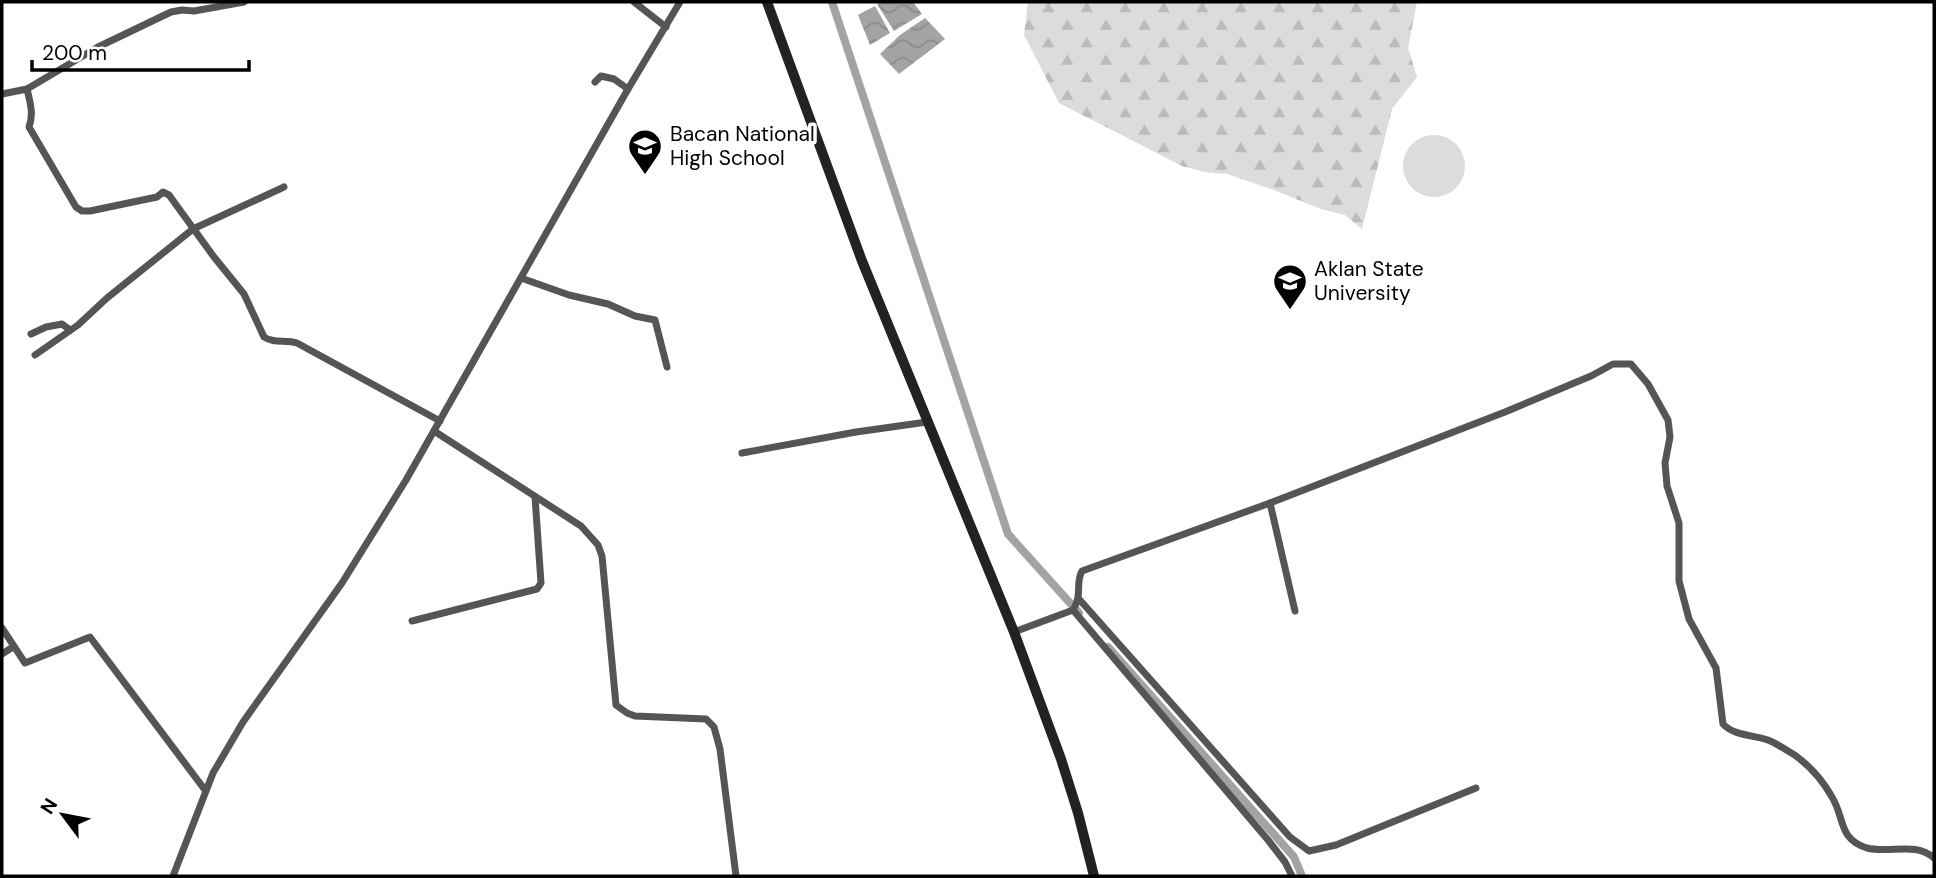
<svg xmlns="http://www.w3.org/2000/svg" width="1936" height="878" font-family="'DM Sans',sans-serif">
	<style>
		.green { fill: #dcdcdc }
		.forest { fill: url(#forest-firs) }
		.water { fill: url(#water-waves) }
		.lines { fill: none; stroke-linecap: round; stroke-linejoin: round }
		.canal { stroke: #a3a3a3; stroke-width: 8 }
		.minor { stroke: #555; stroke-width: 7 }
		.secondary { stroke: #222; stroke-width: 10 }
		.labels { text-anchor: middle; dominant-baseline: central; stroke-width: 7; stroke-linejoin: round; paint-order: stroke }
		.poi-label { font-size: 21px; fill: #000; stroke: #fff; text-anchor: start }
	</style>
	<defs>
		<pattern id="forest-firs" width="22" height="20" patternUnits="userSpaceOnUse" patternTransform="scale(1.75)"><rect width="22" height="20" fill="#dcdcdc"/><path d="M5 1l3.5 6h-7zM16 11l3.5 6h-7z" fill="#bbb"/></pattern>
		<pattern id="water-waves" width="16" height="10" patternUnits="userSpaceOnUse" patternTransform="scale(1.75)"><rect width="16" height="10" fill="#a3a3a3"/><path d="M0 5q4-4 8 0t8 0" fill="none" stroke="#8b8b8b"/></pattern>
	</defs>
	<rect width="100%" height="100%" fill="#fff"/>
	<circle class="green" cx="1434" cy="166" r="31"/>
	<polygon class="forest" points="1028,2 1417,2 1408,48 1417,77 1392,109 1362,229 1345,215 1321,209 1271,189 1227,174 1205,172 1182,166 1059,103 1024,35"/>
	<g class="water">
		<polygon points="882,2 913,2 922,14 894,31 877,4"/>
		<polygon points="875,6 890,33 870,45 858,15"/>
		<polygon points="925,18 945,39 899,74 880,54 900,35"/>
	</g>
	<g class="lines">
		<g class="canal">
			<polyline points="832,2 1008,534 1079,613"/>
			<polyline points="1108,647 1294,857 1302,876"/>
		</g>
		<g class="minor">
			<polyline points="634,2 666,27"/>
			<polyline points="595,82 601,76 614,79 628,89"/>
			<path d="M27,89C30,102 34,114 29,127L76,207L82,211H90L157,197L163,192L169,195L214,257L244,294L264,337C274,344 286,339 297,343L440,421"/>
			<polyline points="2,94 27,89 98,47 171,12 182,10 194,11 244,2"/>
			<polyline points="521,278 569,295 608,304 635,316 655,320 667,367"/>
			<polyline points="31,334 46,327 62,324 70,330"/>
			<polyline points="35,355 78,325 107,298 193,229 284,187"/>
			<polyline points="434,431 581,526 598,545 602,556 616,705 627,713 635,716 706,719 714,727 720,749 736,876"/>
			<polyline points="742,453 856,432 927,422"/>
			<polyline points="1270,503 1295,611"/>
			<polyline points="1079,599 1290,837 1309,851 1336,845 1476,788"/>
			<polyline points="1073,610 1268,840 1285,862 1292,876"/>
			<polyline points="412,621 537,589 541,583 535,497"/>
			<polyline points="2,628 25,663 90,637 205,790"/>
			<path d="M1014,632L1073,610C1083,594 1075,583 1082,571L1270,503L1505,412L1591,376L1613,364H1631L1648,384L1668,420L1670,437L1665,463L1667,486L1679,523V581L1689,619L1716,668L1723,724C1734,736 1754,735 1768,740C1778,744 1788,751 1796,756C1811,767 1823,781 1832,797C1845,818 1838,839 1867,848C1889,854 1916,841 1934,858"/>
			<polyline points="2,654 13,647"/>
			<polyline points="173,876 213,773 243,722 342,583 406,480 628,89 680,2"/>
		</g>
		<polyline class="secondary" points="767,2 862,261 1014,632 1061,759 1078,813 1094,876"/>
	</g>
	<defs>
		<g id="school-pin" transform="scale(1.75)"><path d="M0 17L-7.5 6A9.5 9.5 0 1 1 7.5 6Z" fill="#000" stroke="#fff"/><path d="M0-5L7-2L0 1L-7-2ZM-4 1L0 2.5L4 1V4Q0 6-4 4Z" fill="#fff"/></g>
		<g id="university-pin" transform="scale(1.75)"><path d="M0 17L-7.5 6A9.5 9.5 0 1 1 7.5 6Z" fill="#000" stroke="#fff"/><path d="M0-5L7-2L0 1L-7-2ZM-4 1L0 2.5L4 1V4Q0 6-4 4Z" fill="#fff"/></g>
	</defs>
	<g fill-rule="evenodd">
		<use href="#school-pin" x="645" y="146"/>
		<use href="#university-pin" x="1290" y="281"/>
	</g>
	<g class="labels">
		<g class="poi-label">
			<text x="670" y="134">Bacan National<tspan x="670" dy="24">High School</tspan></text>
			<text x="1314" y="269">Aklan State<tspan x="1314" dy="24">University</tspan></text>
		</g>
	</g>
	<rect width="1936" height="878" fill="none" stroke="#000000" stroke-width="7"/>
	<g transform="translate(63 815) rotate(302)" stroke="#ffffff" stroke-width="5" paint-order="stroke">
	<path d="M0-5L12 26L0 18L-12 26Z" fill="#000000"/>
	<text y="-10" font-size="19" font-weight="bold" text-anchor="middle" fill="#000000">N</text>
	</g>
	<path d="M32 60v10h217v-10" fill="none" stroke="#000000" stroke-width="3.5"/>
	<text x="42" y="60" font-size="21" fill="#000000" stroke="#ffffff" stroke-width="5" paint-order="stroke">200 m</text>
</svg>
